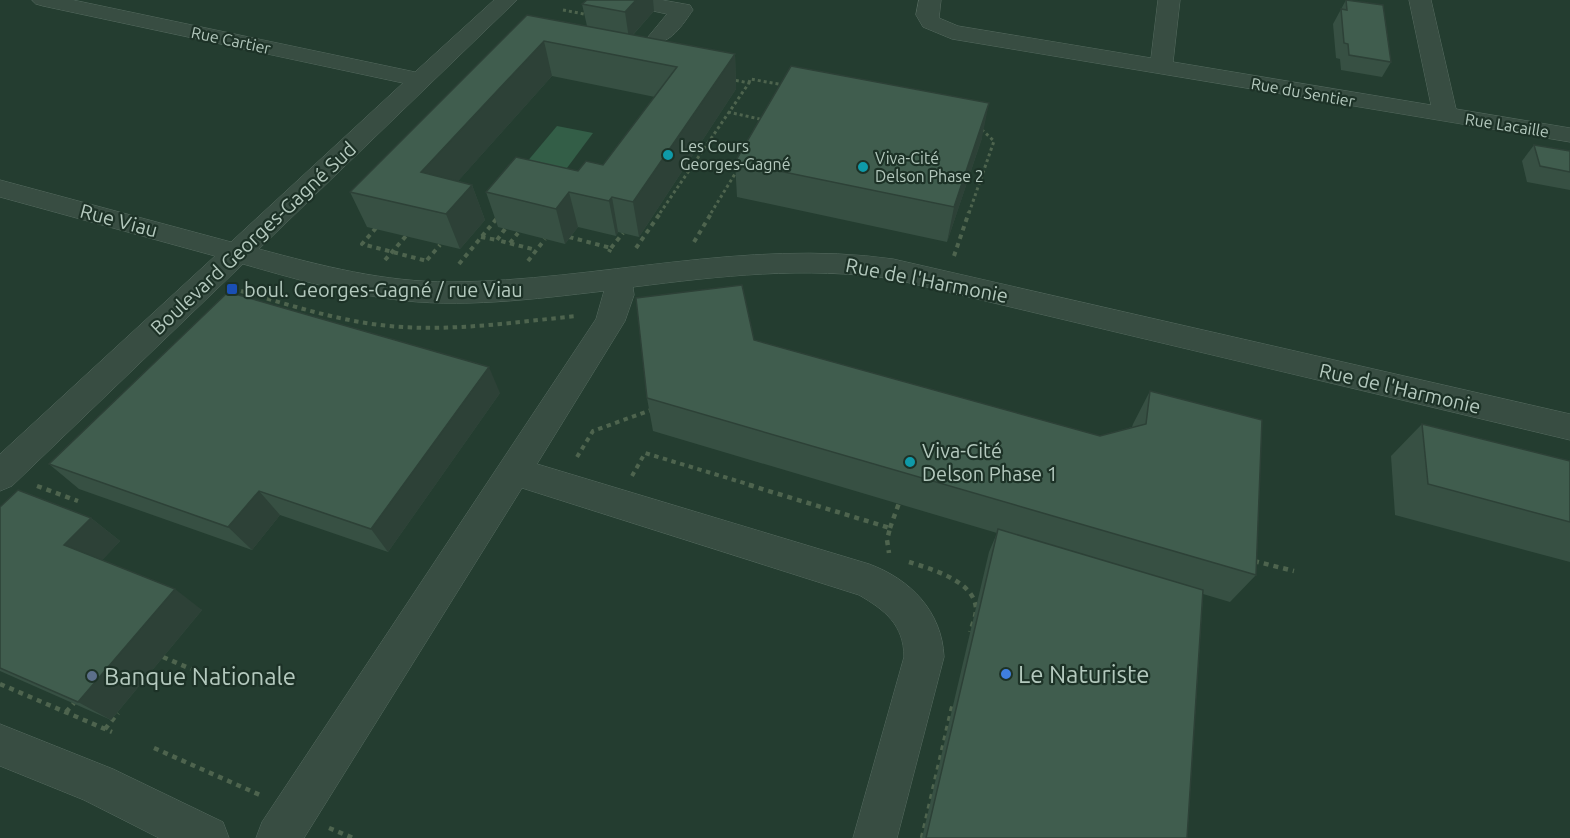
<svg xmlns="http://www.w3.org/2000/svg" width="1570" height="838" font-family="Ubuntu,sans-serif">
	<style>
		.water { fill: #335e47 }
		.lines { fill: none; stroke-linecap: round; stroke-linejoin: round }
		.minor-casing { stroke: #566b60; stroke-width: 1 }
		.path-far2 { stroke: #4e644e; stroke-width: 3; stroke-dasharray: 3 3; stroke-linecap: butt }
		.path-far1 { stroke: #4e644e; stroke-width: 4; stroke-dasharray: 4.5 4.5; stroke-linecap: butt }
		.path { stroke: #4e644e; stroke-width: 4.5; stroke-dasharray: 5 5; stroke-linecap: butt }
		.minor { fill: #384d42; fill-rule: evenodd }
		.wall { fill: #375043 }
		.shaded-wall { fill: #2d4137 }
		.building { fill: #405d4e; stroke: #2d4137; stroke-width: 1.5 }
		.culture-dot { fill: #0f9aa8; stroke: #1d3227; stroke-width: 2 }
		.transit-dot { fill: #1a4fb4; stroke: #1d3227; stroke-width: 2 }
		.shop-dot { fill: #3f7fe0; stroke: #1d3227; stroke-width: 2 }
		.service-dot { fill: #5c6f8a; stroke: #1d3227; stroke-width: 2 }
		.labels { text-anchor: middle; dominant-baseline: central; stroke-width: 4.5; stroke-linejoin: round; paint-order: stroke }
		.far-street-label { font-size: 16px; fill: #b4c9be; stroke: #1d3227 }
		.far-poi-label { font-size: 16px; fill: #b4c9be; stroke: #1d3227; text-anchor: start }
		.street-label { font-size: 20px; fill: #b4c9be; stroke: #1d3227 }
		.poi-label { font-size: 20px; fill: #b4c9be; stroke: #1d3227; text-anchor: start }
		.near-poi-label { font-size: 24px; fill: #b4c9be; stroke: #1d3227; text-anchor: start }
	</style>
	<rect width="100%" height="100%" fill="#243d30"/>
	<polygon class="water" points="557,126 593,133 564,172 526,163"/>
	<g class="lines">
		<g class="minor-casing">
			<g id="minor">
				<path d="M32,0H73L415,72L494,0H517L259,249C322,266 384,282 450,282C599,281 745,238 893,259L1570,414V440L893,279C805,266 720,276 633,287L634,295L625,321L537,464L869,564C910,579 942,611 944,657L897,838H853L904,657C904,625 885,610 859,595L522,488L304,838H256L262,822L596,319L604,291C534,299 460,309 390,299C340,292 292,278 243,264L12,486L0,491V454L215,256L0,197V180L231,242L403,83L43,6L36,4Z"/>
				<path d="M617,0H662L690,5L693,10C683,24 670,46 651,42L648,37L667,14L621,4Z"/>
				<polygon points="919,0 941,0 939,18 958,26 1151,58 1158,0 1180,0 1173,62 1431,105 1409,0 1431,0 1456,109 1570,128 1570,142 952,39 923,27 916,15"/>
				<polygon points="0,724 113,769 223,822 229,838 159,838 84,800 0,766"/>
			</g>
		</g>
		<g class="path-far2">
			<polyline points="563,10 589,15"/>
			<polyline points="749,83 750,79 784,85"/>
			<polyline points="728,112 764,120"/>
			<polyline points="660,213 749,83 734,80"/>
			<polyline points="711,213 738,169"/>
			<polyline points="969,213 994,141 981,129"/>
		</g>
		<g class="path-far1">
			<polyline points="376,228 362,244 427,261"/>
			<polyline points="505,229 497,240 536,250"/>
			<polyline points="481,237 497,240"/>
			<polyline points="569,237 611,248 609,252"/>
			<polyline points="694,242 712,212"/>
			<polyline points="510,243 518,233"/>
			<polyline points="611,248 623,233"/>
			<polyline points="636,248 661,212"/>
			<polyline points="954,256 969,212"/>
			<polyline points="385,260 406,236"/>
			<polyline points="427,260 440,245"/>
			<polyline points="528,261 545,239"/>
			<polyline points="459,264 498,217"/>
			<path d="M241,291C290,305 338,321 389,326C451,332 515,322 577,316"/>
			<polyline points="577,457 593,431 651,410"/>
			<polyline points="632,476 645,453 754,486"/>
		</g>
		<g class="path">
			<polyline points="749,485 890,528 887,540 889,553"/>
			<polyline points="37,486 78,501"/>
			<polyline points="890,528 899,503"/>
			<polyline points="1254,561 1294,571"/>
			<path d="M909,562C931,569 975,581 976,609C976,617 972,625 970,632"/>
			<polyline points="163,657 191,669"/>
			<polyline points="0,684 112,732"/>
			<polyline points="66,712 74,703"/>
			<polyline points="105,729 118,713"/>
			<polyline points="154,748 260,795"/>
			<polyline points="329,828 353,838"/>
			<polyline points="922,838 953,703"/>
		</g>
		<use href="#minor" class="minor"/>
	</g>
	<g class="wall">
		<polygon points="587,0 653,0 654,11 633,35 735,54 736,89 639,237 618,232 616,236 578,227 565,244 498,227 486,192 603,165 655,97 552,76 458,181 472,185 485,220 460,249 367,227 350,192 527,15 587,26 582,4"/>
		<polygon points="1346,0 1391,62 1382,77 1341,70 1340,59 1336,58 1333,24"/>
		<polygon points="982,138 947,242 737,197 735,162"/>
		<polygon points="1534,145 1570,151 1570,190 1527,182 1522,161"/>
		<polygon points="1150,391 1256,575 1230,602 1203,594 1187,838 922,838 989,552 997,533 653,431 647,398 1100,436 1132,427 1133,424"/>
		<polygon points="500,393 388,552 280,515 252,550 79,489 49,464"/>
		<polygon points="1422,424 1570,461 1570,562 1395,515 1391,456"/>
		<polygon points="0,507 91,518 120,541 102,560 202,610 111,720 0,671"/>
	</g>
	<g class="shaded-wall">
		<polygon points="636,0 653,0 654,11 629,39 625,12"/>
		<polygon points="544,41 552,76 435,207 421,172"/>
		<polygon points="735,54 736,89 639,237 633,202"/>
		<polygon points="989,103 982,138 947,242 954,207"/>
		<polygon points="472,185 485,220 460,249 446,214"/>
		<polygon points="569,192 578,227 565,244 556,209"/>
		<polygon points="612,197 618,232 616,236 609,201"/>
		<polygon points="489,367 500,393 388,552 371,529"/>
		<polygon points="259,491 280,515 252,550 228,527"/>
		<polygon points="91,518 120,541 95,568 64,545"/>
		<polygon points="175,589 202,610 111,720 78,702"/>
	</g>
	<g class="building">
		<polygon points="587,0 636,0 625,12 582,4"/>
		<polygon points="1346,0 1383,5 1391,62 1349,55 1348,44 1344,43 1341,9 1347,10"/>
		<polygon points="527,15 735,54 633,202 612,197 609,201 569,192 556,209 486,192 516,157 578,171 586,161 603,165 677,67 544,41 421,172 472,185 446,214 350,192"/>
		<polygon points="791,66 989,103 954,207 735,162"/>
		<polygon points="1534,145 1570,151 1570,172 1540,166"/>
		<polygon points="742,285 754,340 1100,436 1146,424 1150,391 1262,420 1256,575 647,398 636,298"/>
		<polygon points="228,292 489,367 371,529 259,491 228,527 49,464"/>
		<polygon points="1422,424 1570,461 1570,522 1428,484"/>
		<polygon points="18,490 91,518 64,545 175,589 78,702 0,668 0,507"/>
		<polygon points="998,529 1203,590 1187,838 926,838"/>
	</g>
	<g class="culture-dot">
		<circle cx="668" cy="155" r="6"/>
		<circle cx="863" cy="167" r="6"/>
		<circle cx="910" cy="462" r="6"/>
	</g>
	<rect class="transit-dot" x="226" y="283" width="12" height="12" rx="3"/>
	<circle class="shop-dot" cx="1006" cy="674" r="6"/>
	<circle class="service-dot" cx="92" cy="676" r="6"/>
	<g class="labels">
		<g class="far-street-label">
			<text transform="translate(231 40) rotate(12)">Rue Cartier</text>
			<text transform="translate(1303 92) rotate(10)">Rue du Sentier</text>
			<text transform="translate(1507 125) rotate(9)">Rue Lacaille</text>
		</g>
		<g class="far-poi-label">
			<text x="680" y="146">Les Cours<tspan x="680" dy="18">Georges-Gagné</tspan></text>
			<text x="875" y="158">Viva-Cité<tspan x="875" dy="18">Delson Phase 2</tspan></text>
		</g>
		<g class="street-label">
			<text transform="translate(119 220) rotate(15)">Rue Viau</text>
			<text transform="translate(253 238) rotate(-43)">Boulevard Georges-Gagné Sud</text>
			<text transform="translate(927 280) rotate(11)">Rue de l'Harmonie</text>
			<text transform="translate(1400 388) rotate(13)">Rue de l'Harmonie</text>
		</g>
		<g class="poi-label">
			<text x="244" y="289">boul. Georges-Gagné / rue Viau</text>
			<text x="922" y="450">Viva-Cité<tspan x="922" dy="23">Delson Phase 1</tspan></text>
		</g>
		<g class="near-poi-label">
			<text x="1018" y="674">Le Naturiste</text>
			<text x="104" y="676">Banque Nationale</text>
		</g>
	</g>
</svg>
